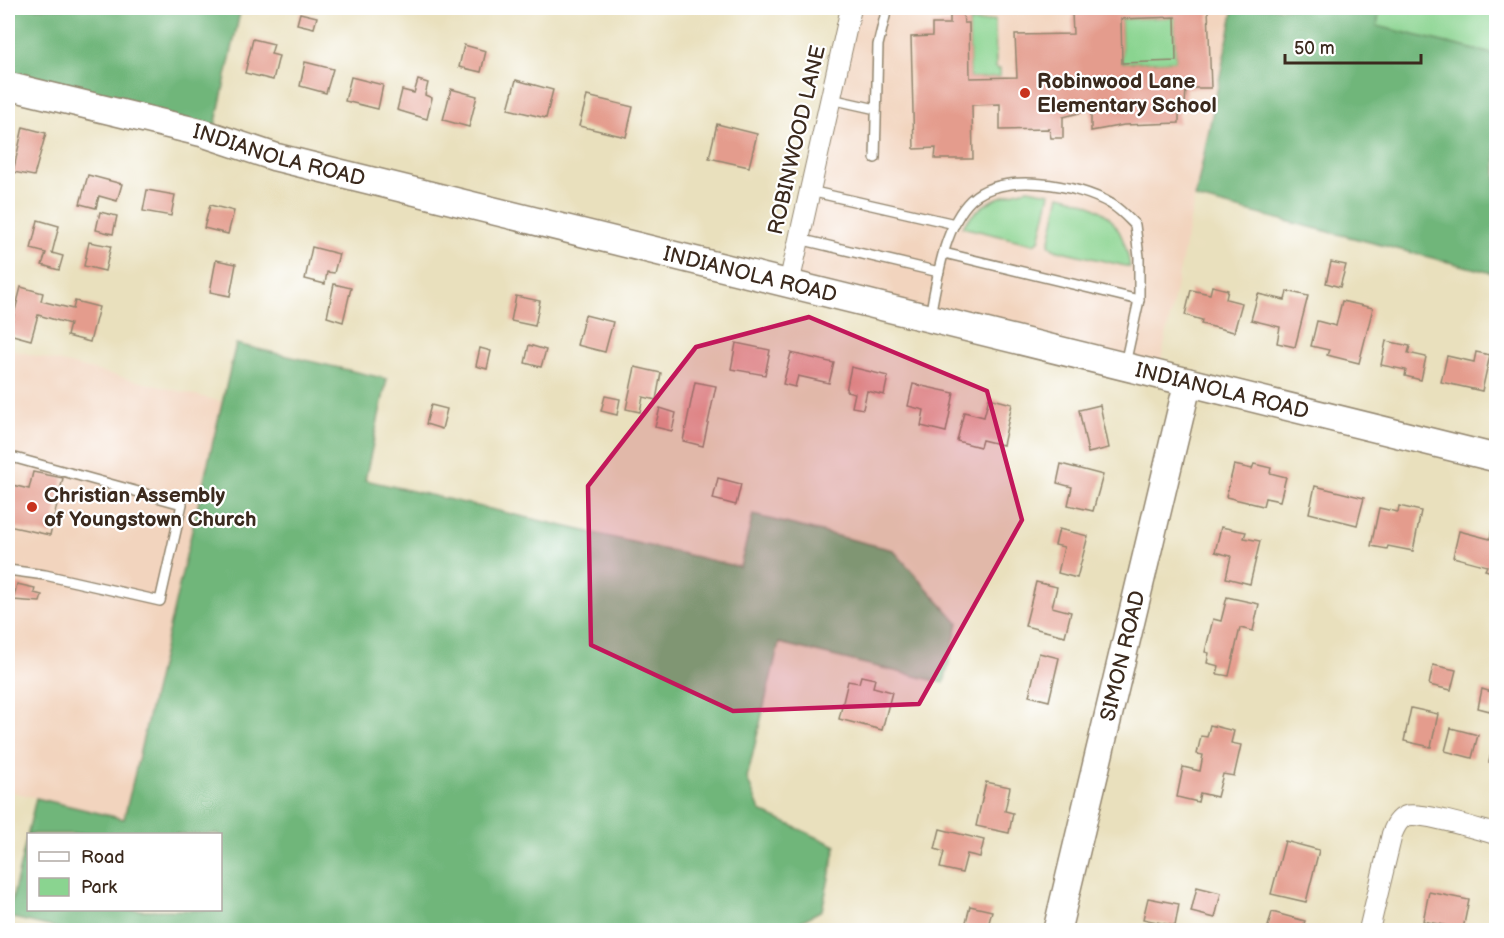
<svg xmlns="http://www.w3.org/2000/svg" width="1504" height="938" font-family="'Balsamiq Sans',sans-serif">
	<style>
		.built { fill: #f2d4be }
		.green { fill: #8ad490; stroke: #627f57; stroke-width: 1.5 }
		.forest { fill: #6fb67a; stroke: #55704c; stroke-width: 1.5; fill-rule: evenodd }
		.building { fill: #e49c8d; fill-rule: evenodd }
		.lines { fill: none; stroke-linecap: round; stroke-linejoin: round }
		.lane-casing { stroke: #92856e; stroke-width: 12 }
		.street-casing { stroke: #92856e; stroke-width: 22 }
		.secondary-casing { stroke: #92856e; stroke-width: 30 }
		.lane { stroke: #fff; stroke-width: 9 }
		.street { stroke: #fff; stroke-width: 20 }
		.secondary { stroke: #fff; stroke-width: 27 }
		.marked { fill: #c2185b; fill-opacity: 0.2; stroke: #c2185b; stroke-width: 4.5; stroke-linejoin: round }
		.poi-dot { fill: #c8321e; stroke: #fff; stroke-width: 2 }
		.labels { text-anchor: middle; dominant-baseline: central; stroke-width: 4.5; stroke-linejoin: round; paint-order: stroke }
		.poi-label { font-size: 21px; font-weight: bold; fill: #3b2a1e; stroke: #fff; text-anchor: start }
		.street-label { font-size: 21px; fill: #3b2a1e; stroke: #fff }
	</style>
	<rect width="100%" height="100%" fill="#fff"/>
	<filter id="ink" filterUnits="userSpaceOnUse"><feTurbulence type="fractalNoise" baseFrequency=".0167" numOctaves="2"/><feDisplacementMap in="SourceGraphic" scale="12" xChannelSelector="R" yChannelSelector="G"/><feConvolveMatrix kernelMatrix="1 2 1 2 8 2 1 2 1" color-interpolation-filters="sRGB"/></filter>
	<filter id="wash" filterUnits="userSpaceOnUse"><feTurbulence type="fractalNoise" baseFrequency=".008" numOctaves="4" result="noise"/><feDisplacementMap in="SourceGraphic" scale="24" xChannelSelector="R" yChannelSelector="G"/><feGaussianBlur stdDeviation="1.35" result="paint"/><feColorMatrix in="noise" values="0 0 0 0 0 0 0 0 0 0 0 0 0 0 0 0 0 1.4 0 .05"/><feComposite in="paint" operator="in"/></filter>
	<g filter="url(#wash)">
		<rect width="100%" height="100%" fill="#e9e0bd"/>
		<g class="built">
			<polygon points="851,8 1234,8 1158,375 789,284"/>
			<polygon points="8,349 223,402 124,819 8,791"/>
		</g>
		<g class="green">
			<polygon points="1380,8 1496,8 1496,55 1376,26"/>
			<polygon points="1175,17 1176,61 1122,63 1121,19"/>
			<polygon points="995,20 996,69 1000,69 1000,77 970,78 969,23"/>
			<path d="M1028,189L1050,193L1039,241L1033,244L962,227C980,203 999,195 1028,189Z"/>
			<path d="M1060,195C1104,205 1123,221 1130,267L1053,249L1049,244Z"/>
		</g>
		<g class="forest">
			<polygon points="8,8 241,8 213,136 8,86"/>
			<polygon points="1234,8 1380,8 1377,26 1496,55 1496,274 1195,198"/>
			<path d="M236,344L387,379L365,480L740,567L753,515L893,550L958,623L944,683L779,643L747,778L760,811L836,846L822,910L785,930H66L8,917L36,798L124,819ZM28,834H220V910H28Z"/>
		</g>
		<g id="blocks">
			<g class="building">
				<path d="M1061,8H1208L1211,88H1186L1185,106L1179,107V123L1124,125L1091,131V110L1063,117V138H1051L1049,129L1000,130V104L972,105L973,159H935L936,148L914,149L911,37L932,36V24H950V14H963L964,23H969L970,78L1017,77L1015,35L1073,34L1072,13L1061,12ZM1175,17L1176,61L1122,63L1121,19Z"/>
				<polygon points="300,13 317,17 314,28 297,24"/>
				<polygon points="253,39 274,44 271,54 279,56 273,80 245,73"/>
				<polygon points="464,45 486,51 481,72 459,67"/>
				<polygon points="305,62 333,69 326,93 300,86"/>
				<polygon points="351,77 383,85 378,109 345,101"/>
				<polygon points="418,80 428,83 425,95 432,98 427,119 397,110 402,90 414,93"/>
				<polygon points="516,80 553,90 546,118 508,109"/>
				<polygon points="451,89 477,96 469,127 443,120"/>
				<polygon points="587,96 633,107 626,137 579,126"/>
				<polygon points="717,124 757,134 749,167 709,158"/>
				<polygon points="23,127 46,133 34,176 13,172"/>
				<polygon points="88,175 122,184 117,201 99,196 96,208 80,204"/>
				<polygon points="147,190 175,195 171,216 143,211"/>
				<polygon points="210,205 234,211 228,234 204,228"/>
				<polygon points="100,212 117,216 113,234 96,230"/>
				<polygon points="38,220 59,226 52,253 63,256 59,270 42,265 46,253 31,249"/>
				<polygon points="89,242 111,246 105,271 84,266"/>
				<polygon points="312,247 339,254 334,273 327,272 325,284 305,279"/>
				<polygon points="216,260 236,264 230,296 210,292"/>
				<polygon points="1331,262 1346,265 1340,287 1326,283"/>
				<polygon points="334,284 351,288 343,322 327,317"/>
				<polygon points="1212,286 1228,290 1226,299 1242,303 1234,332 1201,324 1202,320 1185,315 1191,290 1210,294"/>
				<polygon points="21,287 43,293 41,301 73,309 75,301 99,307 90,342 67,336 70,324 38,315 31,340 9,334"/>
				<polygon points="1287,291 1308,296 1295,347 1277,343 1280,327 1251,320 1258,294 1285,300"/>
				<polygon points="516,296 540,301 535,326 511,321"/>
				<polygon points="1342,301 1373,308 1359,363 1327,355 1329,350 1311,346 1317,321 1336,326"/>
				<polygon points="585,315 613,322 605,352 577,345"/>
				<polygon points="1386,341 1410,346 1408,353 1426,357 1421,380 1405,376 1406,370 1381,365"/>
				<polygon points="736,343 770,350 765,375 731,369"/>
				<polygon points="529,345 546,350 541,367 525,363"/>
				<polygon points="480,348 491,351 487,369 476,366"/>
				<polygon points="1476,352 1490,355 1482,391 1441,382 1447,356 1474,362"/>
				<polygon points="791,353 834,363 829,383 798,376 795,387 783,384"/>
				<polygon points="635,367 661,373 656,400 643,397 640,412 626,409"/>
				<polygon points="851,367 888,376 884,395 867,391 863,409 852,407 855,393 846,391"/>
				<polygon points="695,382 716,386 703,446 683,441"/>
				<polygon points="913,384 954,393 946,432 921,426 924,410 908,406"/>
				<polygon points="605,396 620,399 617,415 601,411"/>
				<polygon points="989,398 1012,404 1003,445 982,440 980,447 957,441 964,412 984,417"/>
				<polygon points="431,405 447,409 442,429 426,424"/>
				<polygon points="1100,405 1109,448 1088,453 1079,410"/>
				<polygon points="660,408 676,413 672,431 655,427"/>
				<polygon points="1061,464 1103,475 1093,511 1068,505 1072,487 1057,483"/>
				<polygon points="1254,464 1271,468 1270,473 1286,477 1280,501 1265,498 1263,506 1226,497 1234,465 1252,469"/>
				<polygon points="33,472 63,478 50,535 8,526 8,484 29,489"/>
				<polygon points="718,478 741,484 736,505 713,499"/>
				<polygon points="1315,486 1364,498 1357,525 1309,513"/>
				<polygon points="1399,506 1421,511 1413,551 1388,546 1387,549 1371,546 1379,508 1398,512"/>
				<polygon points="1221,527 1246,532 1244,538 1260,541 1250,584 1226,578 1231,556 1215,552"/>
				<polygon points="1059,529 1088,536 1077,578 1058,573 1064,547 1055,545"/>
				<polygon points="1492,529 1496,530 1496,573 1485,570 1487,566 1453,557 1459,531 1490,539"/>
				<polygon points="1036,582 1057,587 1052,607 1071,612 1065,636 1025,626"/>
				<polygon points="17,584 35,588 34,593 42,595 40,602 13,600"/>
				<polygon points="1227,597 1259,604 1253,631 1240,628 1229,676 1217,674 1219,666 1207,663 1209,653 1205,652 1213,619 1221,621"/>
				<polygon points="1039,653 1059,658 1049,701 1029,696"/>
				<polygon points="1433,665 1456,670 1451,690 1429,685"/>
				<polygon points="861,676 875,679 873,687 892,692 882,730 839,719 848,681 859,683"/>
				<polygon points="1482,689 1495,693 1490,711 1478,708"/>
				<polygon points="1411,708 1438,714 1431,747 1404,741"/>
				<polygon points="1210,725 1234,731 1231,743 1241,745 1234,776 1223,774 1217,797 1200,793 1198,802 1177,797 1183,767 1200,771 1203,755 1197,754 1201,736 1207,737"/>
				<polygon points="1451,728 1478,735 1472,758 1445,751"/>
				<polygon points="1494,740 1496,740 1496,763 1489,762"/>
				<polygon points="986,782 1010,787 1005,811 1013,813 1009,833 976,826"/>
				<polygon points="940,829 984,840 980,857 967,854 962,873 940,868 944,852 935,849"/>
				<polygon points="1285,841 1319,850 1306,902 1271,894"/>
				<polygon points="1197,887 1221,893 1215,918 1191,912"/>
				<polygon points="1429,892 1469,900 1463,929 1423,921"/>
				<polygon points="1148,898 1179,904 1175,926 1143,919"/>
				<polygon points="970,906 992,911 987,930 964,930"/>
				<polygon points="1272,912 1305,921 1302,930 1267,930"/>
			</g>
		</g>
	</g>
	<g filter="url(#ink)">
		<use href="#blocks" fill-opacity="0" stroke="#92856e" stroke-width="1.5"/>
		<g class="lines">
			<g class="lane-casing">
				<g id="lane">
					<polyline points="831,99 876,109"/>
					<polyline points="875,158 878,45 887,8"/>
					<polyline points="810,191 955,224"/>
					<polyline points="799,239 939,272"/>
					<polyline points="944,253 1139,300"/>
					<path d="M930,316C937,280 944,226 971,200C1002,171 1078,184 1111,204C1120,209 1128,218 1135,225L1139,257V300L1125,364"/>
					<polyline points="8,456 182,504 160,601 45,575 8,570"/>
				</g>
			</g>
			<g class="street-casing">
				<g id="street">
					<polyline points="789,284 851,8"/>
					<path d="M1369,930L1392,834C1395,827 1398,819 1406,816C1420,811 1480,830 1496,834"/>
				</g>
			</g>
			<g class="secondary-casing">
				<g id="secondary">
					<path id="s1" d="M8,86L203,133L275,157L1496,458"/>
					<path id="s2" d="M1057,930L1188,382"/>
				</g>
			</g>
			<use href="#lane" class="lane"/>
			<use href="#street" class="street"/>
			<use href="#secondary" class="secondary"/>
		</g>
	</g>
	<path class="marked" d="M809,317L987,391L1022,520L919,704L733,711L591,645L588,486L696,347Z"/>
	<g class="poi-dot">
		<circle cx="1025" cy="93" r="6"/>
		<circle cx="32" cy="507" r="6"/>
	</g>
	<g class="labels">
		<g class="poi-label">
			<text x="1037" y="81">Robinwood Lane<tspan x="1037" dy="24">Elementary School</tspan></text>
			<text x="44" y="495">Christian Assembly<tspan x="44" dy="24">of Youngstown Church</tspan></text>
		</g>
		<g class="street-label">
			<text transform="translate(797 140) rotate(-77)">ROBINWOOD LANE</text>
			<text stroke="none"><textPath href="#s1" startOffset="280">INDIANOLA ROAD</textPath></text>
			<text stroke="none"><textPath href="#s1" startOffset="766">INDIANOLA ROAD</textPath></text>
			<text stroke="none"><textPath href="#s1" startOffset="1252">INDIANOLA ROAD</textPath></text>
			<text stroke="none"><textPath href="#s2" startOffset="282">SIMON ROAD</textPath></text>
		</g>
	</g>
	<rect width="1504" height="938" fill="none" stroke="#fff" stroke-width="30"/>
	<rect x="27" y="833" width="195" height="78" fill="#ffffff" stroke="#b1aaa5" stroke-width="1.5"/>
	<rect x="39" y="852" width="30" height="9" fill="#ffffff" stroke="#b1aaa5" stroke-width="1.5"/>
	<text x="81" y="863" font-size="18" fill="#3b2a1e">Road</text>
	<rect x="39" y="878" width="30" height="18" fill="#8ad490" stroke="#b1aaa5" stroke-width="1.5"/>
	<text x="81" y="893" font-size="18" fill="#3b2a1e">Park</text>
	<path d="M1285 54v9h136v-9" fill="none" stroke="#3b2a1e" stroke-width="3"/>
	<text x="1294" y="54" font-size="18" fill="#3b2a1e" stroke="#ffffff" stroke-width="4.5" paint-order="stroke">50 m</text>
</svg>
